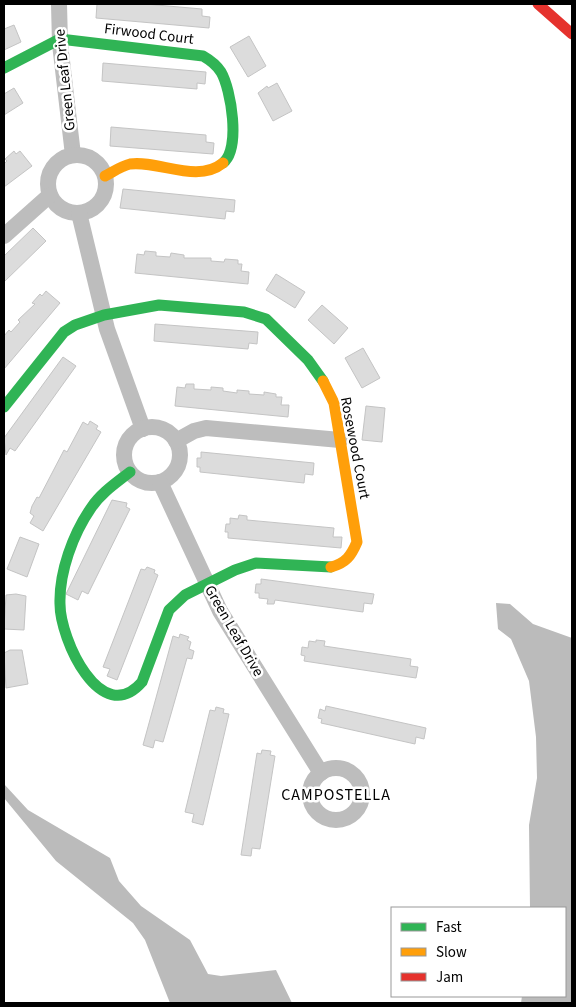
<svg xmlns="http://www.w3.org/2000/svg" width="576" height="1007" font-family="'Source Sans 3',sans-serif">
	<style>
		.water { fill: #bbb }
		.building { fill: #dcdcdc; stroke: #c4c4c4 }
		.lines { fill: none; stroke-linecap: round; stroke-linejoin: round }
		.street { stroke: #bdbdbd; stroke-width: 16 }
		.fast { stroke: #30b455; stroke-width: 11 }
		.slow { stroke: #ff9f0a; stroke-width: 11 }
		.jam { stroke: #e5322d; stroke-width: 11 }
		.labels { text-anchor: middle; dominant-baseline: central; stroke-width: 5; stroke-linejoin: round; paint-order: stroke }
		.street-label { font-size: 15px; fill: #000; stroke: #fff }
		.neighbourhood-label { font-size: 16px; letter-spacing: 1px; fill: #000; stroke: #fff }
	</style>
	<rect width="100%" height="100%" fill="#fff"/>
	<g class="water">
		<polygon points="496,603 510,604 533,624 572,638 572,1003 521,1003 522,996 565,996 565,908 530,908 529,825 537,778 536,737 529,681 511,639 498,629"/>
		<polygon points="4,784 28,810 110,858 119,881 141,906 190,940 208,974 221,976 276,970 292,1003 170,1003 145,940 133,923 56,861 4,798"/>
	</g>
	<g class="building">
		<polygon points="97,4 145,4 202,9 202,16 210,17 209,28 96,18"/>
		<polygon points="14,25 21,42 4,50 4,29"/>
		<polygon points="249,36 266,66 248,77 230,47"/>
		<polygon points="103,63 206,72 205,84 197,83 197,89 102,81"/>
		<polygon points="277,83 292,111 273,121 258,93 267,86 268,88"/>
		<polygon points="14,88 23,103 4,115 4,94"/>
		<polygon points="111,127 206,135 206,142 214,143 213,154 110,146"/>
		<polygon points="14,151 16,154 20,151 32,166 4,187 4,164 7,161 5,159"/>
		<polygon points="123,189 235,200 234,212 226,211 225,219 120,208"/>
		<polygon points="33,228 46,241 4,282 4,256"/>
		<polygon points="145,251 156,252 156,256 170,257 171,253 184,255 184,258 211,258 211,261 224,262 225,259 238,260 238,264 242,264 241,271 249,272 248,284 135,273 137,254 144,255"/>
		<polygon points="276,274 305,292 295,308 266,290"/>
		<polygon points="46,291 60,303 4,369 4,336 9,330 11,332 20,322 18,320 35,304 32,303 40,294 42,296"/>
		<polygon points="322,305 348,328 334,344 308,320"/>
		<polygon points="155,324 258,332 257,344 249,343 248,349 154,341"/>
		<polygon points="363,348 380,378 362,388 345,358"/>
		<polygon points="63,357 76,366 15,451 10,448 6,455 4,438"/>
		<polygon points="186,384 194,384 194,389 211,390 211,387 223,388 223,391 237,393 237,390 249,391 249,394 264,395 264,392 276,394 276,397 282,397 281,405 289,405 288,417 175,406 177,387 185,388"/>
		<polygon points="366,406 385,408 382,442 362,440"/>
		<polygon points="90,421 98,426 96,429 101,432 43,531 30,523 34,516 30,513 32,506 37,497 39,498 64,450 67,452 83,422 88,425"/>
		<polygon points="201,452 314,463 313,475 305,474 304,483 200,472 200,467 197,467 197,458 201,458"/>
		<polygon points="112,500 127,503 126,507 130,509 88,594 82,591 78,600 66,594"/>
		<polygon points="239,515 247,516 247,520 334,528 333,537 342,537 341,548 228,538 228,532 225,532 226,524 230,524 230,518 238,519"/>
		<polygon points="20,537 39,544 27,577 7,569"/>
		<polygon points="147,567 155,570 154,573 158,575 117,680 107,676 110,669 103,667 141,569 145,570"/>
		<polygon points="261,579 374,594 372,604 364,603 363,612 275,600 274,604 267,604 268,599 259,598 259,593 255,593 256,584 261,584"/>
		<polygon points="16,594 26,596 24,630 4,629 6,595"/>
		<polygon points="180,634 189,637 187,640 191,642 189,649 194,651 192,659 187,658 163,742 155,740 153,748 143,745 173,636 179,638"/>
		<polygon points="316,640 325,641 324,646 411,659 410,666 418,667 416,678 304,661 305,656 301,655 302,647 308,648 309,641 316,642"/>
		<polygon points="10,650 22,650 28,684 6,688 4,653"/>
		<polygon points="326,706 426,728 424,739 416,737 415,744 321,723 322,719 318,718 320,709 325,711"/>
		<polygon points="216,707 224,709 223,713 229,714 203,825 192,822 194,814 185,812 210,710 215,711"/>
		<polygon points="262,750 271,751 270,755 275,756 260,849 252,848 251,856 241,855 257,753 261,754"/>
	</g>
	<g class="lines">
		<g class="street">
			<polyline points="59,4 60,44 73,155"/>
			<circle cx="77" cy="184" r="29"/>
			<polyline points="79,213 107,329 143,429"/>
			<polyline points="4,236 50,195"/>
			<circle cx="152" cy="455" r="28"/>
			<polyline points="176,441 194,431 206,428 340,440"/>
			<polyline points="160,482 220,611 321,773"/>
			<circle cx="336" cy="794" r="26"/>
		</g>
		<g class="fast">
			<path d="M4,68L60,39L203,56C210,60 216,64 221,72C231,89 241,149 223,163"/>
			<polyline points="4,407 64,332 75,325 104,315 159,305 244,312 266,319 308,360 323,381"/>
			<path d="M130,472C116,483 101,493 91,508C73,534 59,572 60,604C60,639 101,729 142,682L169,610L185,595L235,570L256,563L331,567"/>
		</g>
		<g class="slow">
			<path d="M105,176C113,172 121,166 130,164C159,160 197,184 223,163"/>
			<path d="M323,381L334,403L357,542C351,556 346,563 331,567"/>
		</g>
		<polyline class="jam" points="538,4 572,34"/>
	</g>
	<g class="labels">
		<g class="street-label">
			<text transform="translate(149 34) rotate(7)">Firwood Court</text>
			<text transform="translate(65 80) rotate(-96)">Green Leaf Drive</text>
			<text transform="translate(355 448) rotate(79)">Rosewood Court</text>
			<text transform="translate(234 631) rotate(60)">Green Leaf Drive</text>
		</g>
		<g class="neighbourhood-label">
			<text x="336" y="795">CAMPOSTELLA</text>
		</g>
	</g>
	<rect width="576" height="1007" fill="none" stroke="#000000" stroke-width="10"/>
	<rect x="391" y="907" width="175" height="90" fill="#ffffff" stroke="#999999"/>
	<rect x="401" y="923" width="25" height="8" fill="#30b455" stroke="#999999"/>
	<text x="436" y="932" font-size="15" fill="#000000">Fast</text>
	<rect x="401" y="948" width="25" height="8" fill="#ff9f0a" stroke="#999999"/>
	<text x="436" y="957" font-size="15" fill="#000000">Slow</text>
	<rect x="401" y="973" width="25" height="8" fill="#e5322d" stroke="#999999"/>
	<text x="436" y="982" font-size="15" fill="#000000">Jam</text>
</svg>
